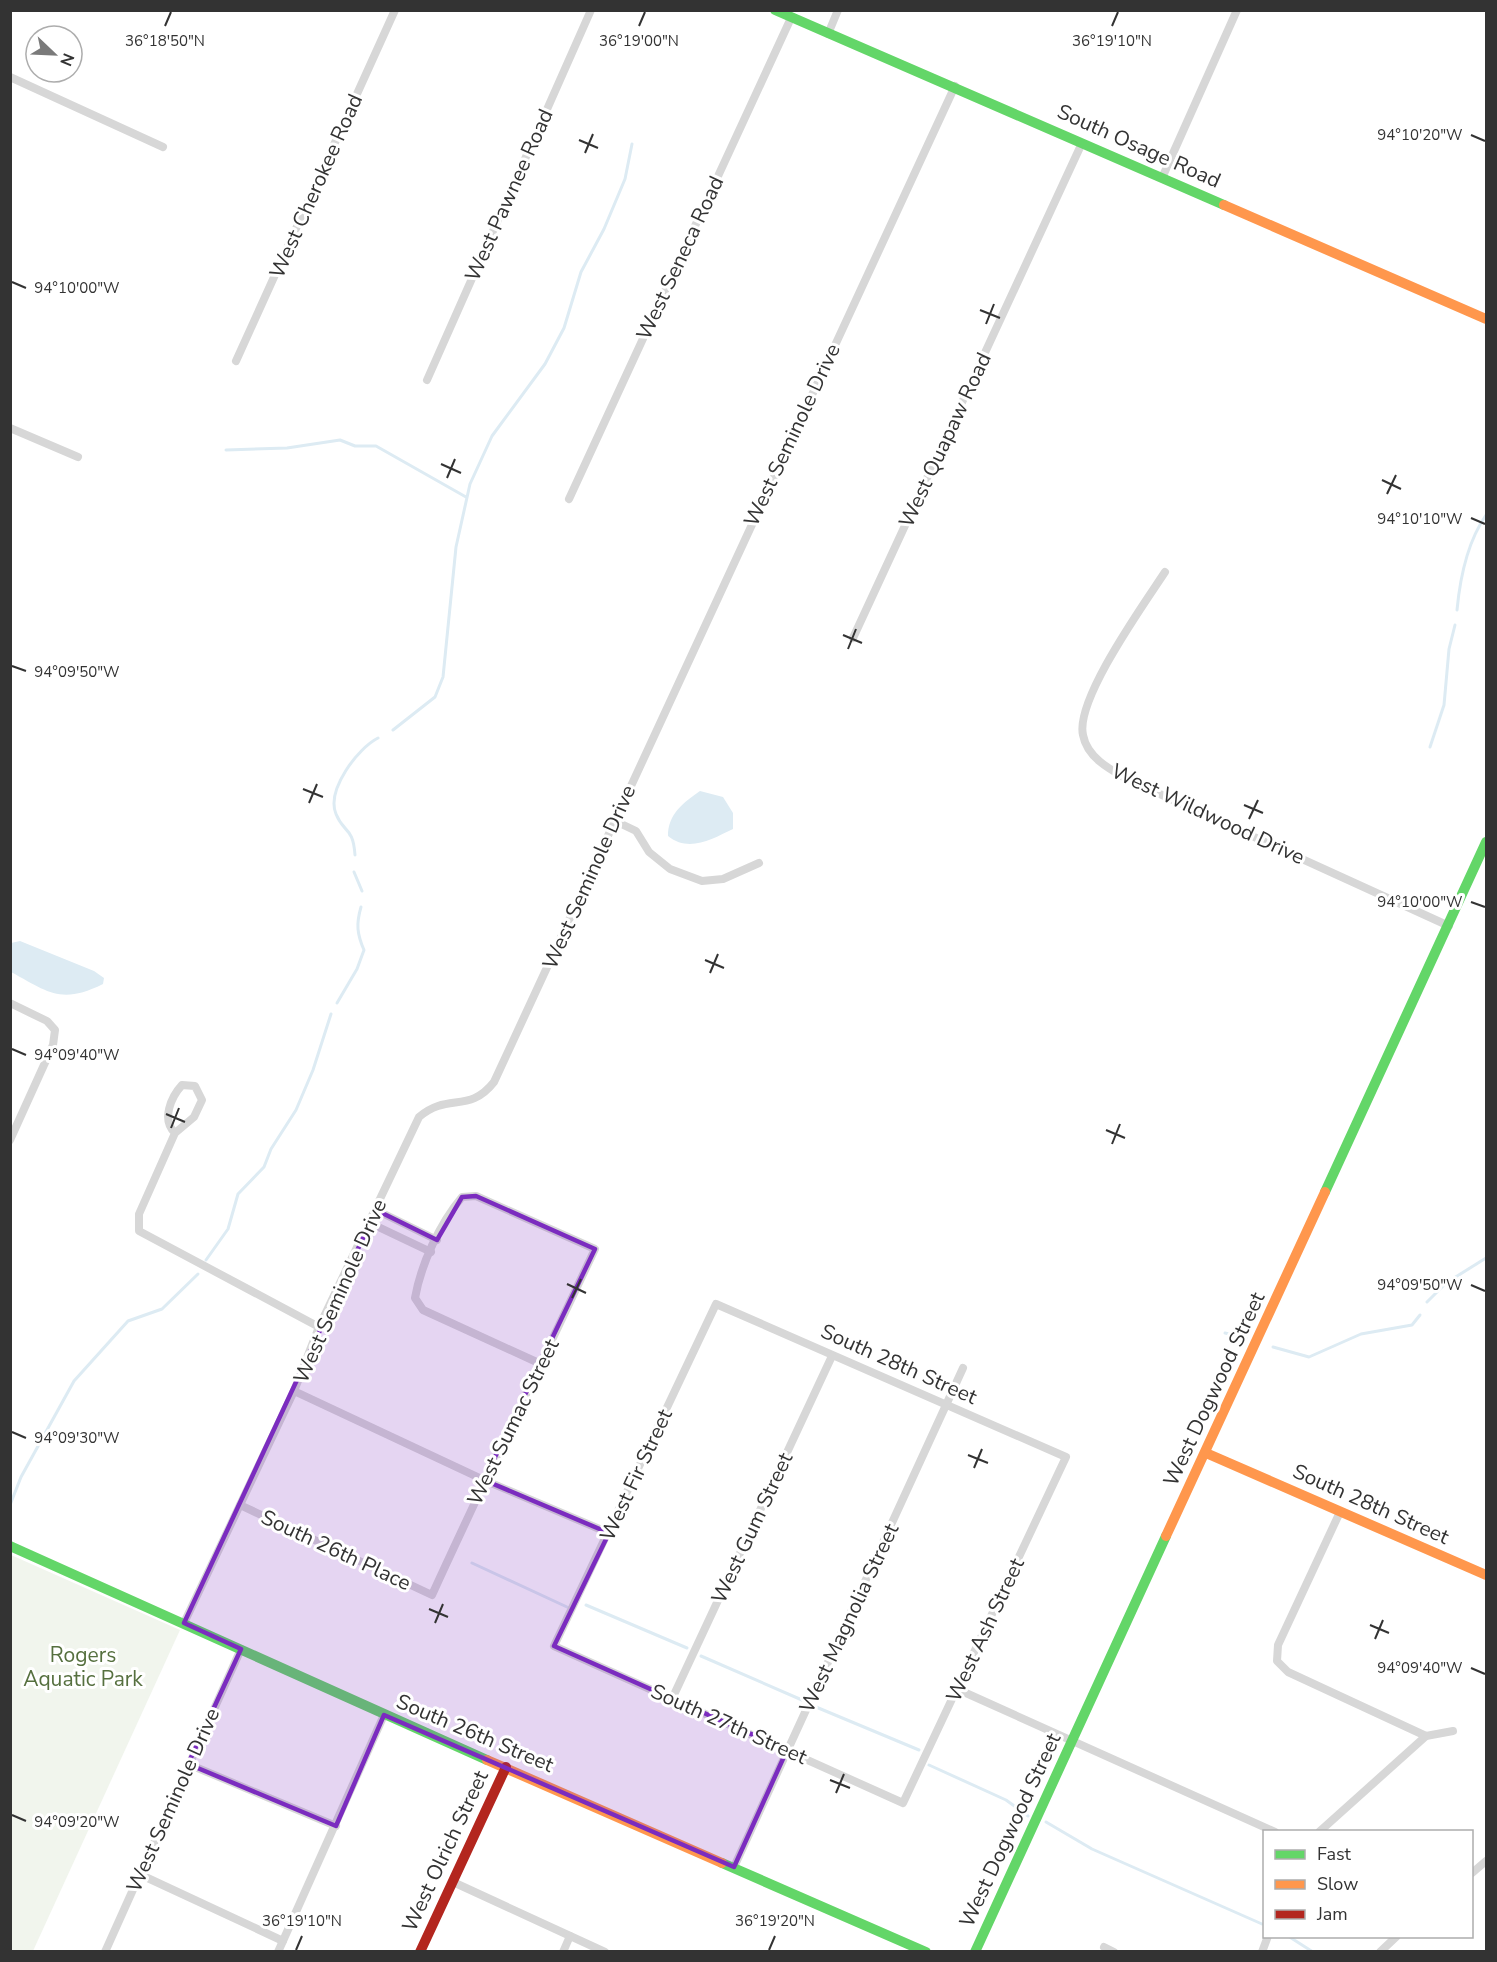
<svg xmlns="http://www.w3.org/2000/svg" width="1497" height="1962" font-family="'Nunito Sans',sans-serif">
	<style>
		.green { fill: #f1f5ed }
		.water { fill: #ddebf3 }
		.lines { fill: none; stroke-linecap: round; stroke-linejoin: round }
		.stream { stroke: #ddebf3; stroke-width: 3 }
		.street { stroke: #d7d7d7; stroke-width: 8 }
		.fast { stroke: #63d668; stroke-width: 10 }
		.slow { stroke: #ff974d; stroke-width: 10 }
		.jam { stroke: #b3261e; stroke-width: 10 }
		.marked { fill: #7b2cbf; fill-opacity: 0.2; stroke: #7b2cbf; stroke-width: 4.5; stroke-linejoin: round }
		.ticks { fill: none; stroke: #333; stroke-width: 2 }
		.labels { text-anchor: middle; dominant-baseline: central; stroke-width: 6; stroke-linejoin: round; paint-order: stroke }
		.street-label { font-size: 21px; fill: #333; stroke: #fff }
		.park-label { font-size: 21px; fill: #56703f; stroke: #fff }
		.ticks-label { font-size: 15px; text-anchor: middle; fill: #333; stroke: #fff; stroke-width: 6; stroke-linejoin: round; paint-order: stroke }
	</style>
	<rect width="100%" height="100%" fill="#fff"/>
	<polygon class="green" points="11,1555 180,1630 33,1951 11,1951"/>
	<g class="water">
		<path d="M700,791L723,797L733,813V829C712,839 689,853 668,836C668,814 683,803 700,791Z"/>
		<path d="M20,941L94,971L104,978L103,984C61,1005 48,992 11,972V943Z"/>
	</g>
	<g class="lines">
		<g class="stream">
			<polyline points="226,450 287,448 340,440 355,446 376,446 466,497"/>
			<path d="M1457,610C1460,578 1468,541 1486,515"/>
			<polyline points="393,730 435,697 443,677 456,547 470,484 492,436 545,364 564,328 581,272 604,229 625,179 632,144"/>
			<polyline points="1430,747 1444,705 1449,649 1455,625"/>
			<path d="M355,855C353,826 344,834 336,814C326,790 358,748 378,738"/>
			<polyline points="354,872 362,891"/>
			<path d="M337,1003L357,969L364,950C357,934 356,924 361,907"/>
			<polyline points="206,1260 228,1229 238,1194 264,1167 271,1149 296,1110 313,1070 331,1014"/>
			<polyline points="1427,1302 1446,1283 1486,1258"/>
			<polyline points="1225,1333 1246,1338"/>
			<polyline points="1273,1347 1309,1357 1361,1334 1412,1325 1420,1315"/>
			<polyline points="10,1505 21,1477 74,1381 128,1321 162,1309 198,1274"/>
			<polyline points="472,1563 567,1607"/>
			<polyline points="586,1605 687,1648"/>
			<polyline points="701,1656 802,1700"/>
			<polyline points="816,1707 919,1750"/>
			<polyline points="929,1765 1006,1800 1028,1816"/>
			<polyline points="1046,1822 1092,1849 1262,1924"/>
			<polyline points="1288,1936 1313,1952"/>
		</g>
		<g class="street">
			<polyline points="828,34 838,10"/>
			<polyline points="10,77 163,147"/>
			<polyline points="1162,178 1237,10"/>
			<polyline points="236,361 395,10"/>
			<polyline points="427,380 591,10"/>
			<polyline points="10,428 78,457"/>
			<polyline points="569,499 791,18"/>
			<path d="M1165,572C1144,604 1075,700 1083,735C1087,757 1109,769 1127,779L1449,926"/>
			<polyline points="853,638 1082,143"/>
			<polyline points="613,820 636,831 649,852 670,869 702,881 723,879 759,863"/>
			<polyline points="10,1003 47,1021 55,1030 53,1045 10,1140"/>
			<path d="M175,1133C161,1120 171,1097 182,1085L195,1086L202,1100L194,1117L175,1133L139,1214V1231L319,1327"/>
			<polyline points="376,1210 437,1240"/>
			<polyline points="370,1223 431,1252"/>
			<polygon points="716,1304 1066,1457 903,1803 554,1646"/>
			<polyline points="294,1391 484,1480 609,1533"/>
			<path d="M240,1505L432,1595C485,1479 541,1364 595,1249L476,1196L462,1197C440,1223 421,1264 415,1298L423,1310L541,1364"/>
			<path d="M184,1623L294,1391L319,1327L419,1117C448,1092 469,1114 494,1082L955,86"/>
			<polyline points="957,1689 1275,1832"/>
			<polyline points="672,1699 832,1356"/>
			<polyline points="1426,1736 1453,1731"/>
			<polyline points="188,1764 336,1826"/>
			<polyline points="1319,1832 1426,1736 1288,1672 1277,1661 1278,1645 1340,1512"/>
			<polyline points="734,1867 963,1368"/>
			<polyline points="1472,1873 1486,1861"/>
			<polyline points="139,1874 283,1941"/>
			<polyline points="453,1882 605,1952"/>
			<polyline points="1104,1947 1114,1952"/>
			<polyline points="105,1952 241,1649"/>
			<polyline points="278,1952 384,1715"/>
			<polyline points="563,1952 570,1936"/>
			<polyline points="1262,1952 1268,1936"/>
			<polyline points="1380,1952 1397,1936"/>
		</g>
		<g class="fast">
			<polyline points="775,10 1224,205"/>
			<polyline points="1325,1192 1486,842"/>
			<polyline points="10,1546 487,1760"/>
			<polyline points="722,1863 926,1952"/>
			<polyline points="975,1952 1166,1536"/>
		</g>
		<g class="slow">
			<polyline points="1224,205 1486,319"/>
			<polyline points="1206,1453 1486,1575"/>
			<polyline points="1166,1536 1325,1192"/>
			<polyline points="487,1760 722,1863"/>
		</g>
		<polyline class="jam" points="420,1952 506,1767"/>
	</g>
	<path class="marked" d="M476,1196L595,1249L484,1480L609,1533L554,1646L787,1750L734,1867L384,1715L336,1826L188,1764L241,1649L184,1623L376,1210L437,1240L462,1197Z"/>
	<path class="ticks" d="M165,26L171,12M639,26L645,12M1112,26L1118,12M1471,135L1485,141M579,140L598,148M585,153L593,134M12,282L26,288M980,310L1000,318M986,324L994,304M441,464L461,473M447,478L455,459M1382,480L1401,489M1387,494L1396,475M1471,518L1485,524M843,635L862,643M848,649L856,629M12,666L26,671M303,789L323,797M309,803L317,784M1244,805L1263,813M1249,819L1258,800M1471,902L1485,907M705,960L724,968M710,973L718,954M12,1049L26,1055M166,1114L185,1122M171,1128L179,1108M1106,1130L1125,1138M1112,1144L1120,1124M567,1284L586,1293M1471,1285L1485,1291M572,1298L581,1279M12,1432L26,1438M968,1455L988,1463M974,1468L982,1449M429,1609L448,1617M435,1623L443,1604M1370,1625L1389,1633M1375,1639L1383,1620M1471,1668L1485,1674M830,1780L850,1788M836,1793L844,1774M12,1815L26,1821M296,1950L302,1936M769,1950L775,1936"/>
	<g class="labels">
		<g class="street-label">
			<text transform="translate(1139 146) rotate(24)">South Osage Road</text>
			<text transform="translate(316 186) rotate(-66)">West Cherokee Road</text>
			<text transform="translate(509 195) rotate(-66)">West Pawnee Road</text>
			<text transform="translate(680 258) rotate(-65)">West Seneca Road</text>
			<text transform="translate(792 435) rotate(-65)">West Seminole Drive</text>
			<text transform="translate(945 440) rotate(-65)">West Quapaw Road</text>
			<text transform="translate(1208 814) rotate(25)">West Wildwood Drive</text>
			<text transform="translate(589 877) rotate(-66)">West Seminole Drive</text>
			<text transform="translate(340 1291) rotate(-66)">West Seminole Drive</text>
			<text transform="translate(899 1364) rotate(24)">South 28th Street</text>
			<text transform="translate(1214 1389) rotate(-65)">West Dogwood Street</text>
			<text transform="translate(513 1422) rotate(-64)">West Sumac Street</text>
			<text transform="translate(636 1475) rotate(-65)">West Fir Street</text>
			<text transform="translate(1371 1504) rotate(24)">South 28th Street</text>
			<text transform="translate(752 1528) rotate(-65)">West Gum Street</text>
			<text transform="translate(336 1550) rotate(25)">South 26th Place</text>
			<text transform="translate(849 1618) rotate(-65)">West Magnolia Street</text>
			<text transform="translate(985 1630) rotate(-65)">West Ash Street</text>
			<text transform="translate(729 1724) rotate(24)">South 27th Street</text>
			<text transform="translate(475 1733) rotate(23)">South 26th Street</text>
			<text transform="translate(173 1800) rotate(-66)">West Seminole Drive</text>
			<text transform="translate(1010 1830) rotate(-65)">West Dogwood Street</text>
			<text transform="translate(445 1851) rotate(-65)">West Olrich Street</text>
		</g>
		<g class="park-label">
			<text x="83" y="1655">Rogers<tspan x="83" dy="24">Aquatic Park</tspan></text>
		</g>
	</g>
	<g class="ticks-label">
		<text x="165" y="46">36°18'50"N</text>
		<text x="639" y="46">36°19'00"N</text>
		<text x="1112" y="46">36°19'10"N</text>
		<text x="1420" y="140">94°10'20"W</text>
		<text x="77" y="293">94°10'00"W</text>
		<text x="1420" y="524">94°10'10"W</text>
		<text x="77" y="677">94°09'50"W</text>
		<text x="1420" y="907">94°10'00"W</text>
		<text x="77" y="1060">94°09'40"W</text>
		<text x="1420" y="1290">94°09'50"W</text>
		<text x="77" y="1443">94°09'30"W</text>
		<text x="1420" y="1673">94°09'40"W</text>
		<text x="77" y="1827">94°09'20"W</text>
		<text x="302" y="1926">36°19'10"N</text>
		<text x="775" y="1926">36°19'20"N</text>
	</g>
	<rect width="1497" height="1962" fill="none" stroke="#333333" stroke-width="24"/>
	<rect x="1263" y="1830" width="210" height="108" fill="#ffffff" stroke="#adadad" stroke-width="1.5"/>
	<rect x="1275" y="1850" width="30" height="9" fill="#63d668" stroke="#adadad" stroke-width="1.5"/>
	<text x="1317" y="1860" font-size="18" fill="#333333">Fast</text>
	<rect x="1275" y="1880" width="30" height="9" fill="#ff974d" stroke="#adadad" stroke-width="1.5"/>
	<text x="1317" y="1890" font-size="18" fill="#333333">Slow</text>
	<rect x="1275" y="1910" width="30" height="9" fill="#b3261e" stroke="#adadad" stroke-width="1.5"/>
	<text x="1317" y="1920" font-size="18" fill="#333333">Jam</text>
	<g transform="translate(54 54) rotate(113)"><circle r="28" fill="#ffffff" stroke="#adadad" stroke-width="1.5"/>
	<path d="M0-4.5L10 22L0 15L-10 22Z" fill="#7a7a7a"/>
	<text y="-9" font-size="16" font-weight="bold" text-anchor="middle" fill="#333333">N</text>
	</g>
</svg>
